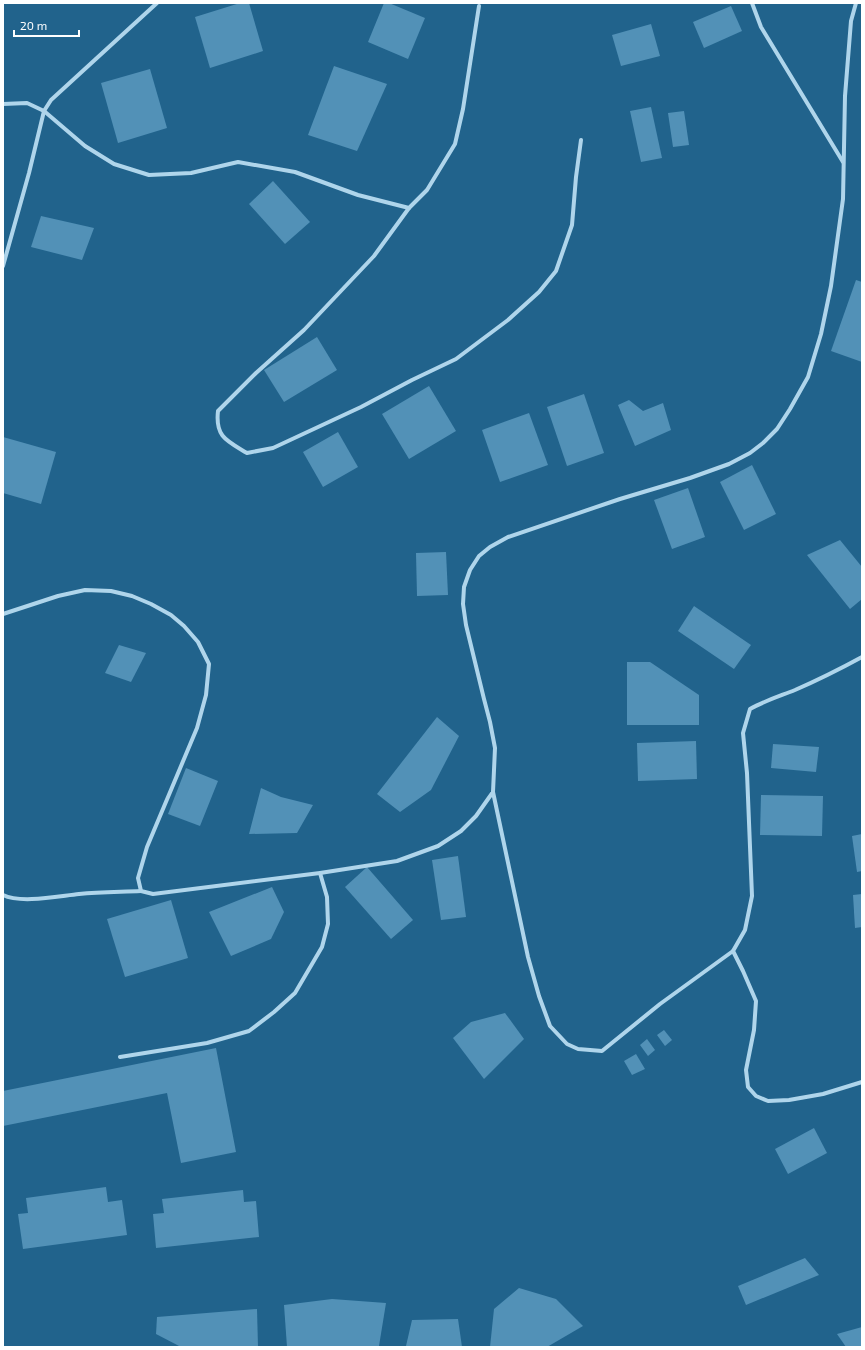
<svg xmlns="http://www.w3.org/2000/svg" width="865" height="1350" font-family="'Exo 2',sans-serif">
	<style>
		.building { fill: #5291b7 }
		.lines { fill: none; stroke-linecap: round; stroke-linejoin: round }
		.minor { stroke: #afd5eb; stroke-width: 4 }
	</style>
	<rect width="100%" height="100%" fill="#21638c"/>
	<g class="building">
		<polygon points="240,3 249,3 263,51 210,68 195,17"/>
		<polygon points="384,3 389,3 425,18 408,59 368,42"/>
		<polygon points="731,6 742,31 704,48 693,22"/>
		<polygon points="651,24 660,56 621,66 612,35"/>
		<polygon points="334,66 387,84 357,151 308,135"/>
		<polygon points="150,69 167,128 118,143 101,83"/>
		<polygon points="651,107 662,158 641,162 630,111"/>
		<polygon points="684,111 689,145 673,147 668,113"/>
		<polygon points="273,181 310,222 285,244 249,204"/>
		<polygon points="41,216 94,228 82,260 31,247"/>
		<polygon points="856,280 862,282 862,362 831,351"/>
		<polygon points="317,337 337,370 284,402 264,370"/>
		<polygon points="429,386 456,431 409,459 382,414"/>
		<polygon points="584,394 604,453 567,466 547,407"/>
		<polygon points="629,400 643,411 663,403 671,430 635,446 618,405"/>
		<polygon points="529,413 548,465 500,482 482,430"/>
		<polygon points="338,432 358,467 323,487 303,452"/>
		<polygon points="3,437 56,452 41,504 3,493"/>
		<polygon points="752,465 776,514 744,530 720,482"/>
		<polygon points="688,488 705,537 672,549 654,500"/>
		<polygon points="840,540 862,567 862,599 850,609 807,555"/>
		<polygon points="446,552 448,595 417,596 416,553"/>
		<polygon points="694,606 751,645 734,669 678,631"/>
		<polygon points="119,645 146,653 131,682 105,673"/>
		<polygon points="627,662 650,662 699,695 699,725 627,725"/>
		<polygon points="437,717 459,736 431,790 400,812 377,794"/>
		<polygon points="696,741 697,779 638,781 637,743"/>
		<polygon points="773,744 819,747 816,772 771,768"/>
		<polygon points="186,768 218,781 200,826 168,814"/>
		<polygon points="261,788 281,797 313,805 297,833 249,834"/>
		<polygon points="761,795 823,796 822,836 760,835"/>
		<polygon points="862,834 862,871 857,872 852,836"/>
		<polygon points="458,856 466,917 441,920 432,860"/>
		<polygon points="367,867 413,920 391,939 345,887"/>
		<polygon points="272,887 284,912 271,939 231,956 209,912"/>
		<polygon points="862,894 862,927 855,928 853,895"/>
		<polygon points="171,900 188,958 125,977 107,919"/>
		<polygon points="505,1013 524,1039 484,1079 453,1038 471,1022"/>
		<polygon points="664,1030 672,1040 665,1046 657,1035"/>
		<polygon points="647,1039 655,1050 648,1056 640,1045"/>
		<polygon points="216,1048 236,1152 181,1163 167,1093 3,1126 3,1091"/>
		<polygon points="636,1054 645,1069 632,1075 624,1061"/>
		<polygon points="814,1128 827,1153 788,1174 775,1149"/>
		<polygon points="106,1187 108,1202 122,1200 127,1235 23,1249 18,1214 28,1213 26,1198"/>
		<polygon points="243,1190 244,1202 256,1201 259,1237 156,1248 153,1214 164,1213 162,1199"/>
		<polygon points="805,1258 819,1275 746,1305 738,1286"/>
		<polygon points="519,1288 556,1299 583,1326 547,1347 490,1347 494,1309"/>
		<polygon points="332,1299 386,1303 379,1346 287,1347 284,1305"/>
		<polygon points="257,1309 258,1347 181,1347 156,1334 157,1317"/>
		<polygon points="458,1319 462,1347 406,1346 412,1320"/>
		<polygon points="862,1327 862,1347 846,1347 837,1334"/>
	</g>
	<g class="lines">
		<g class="minor">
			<polyline points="752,3 761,27 843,162"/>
			<polyline points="3,104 27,103 44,111 85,146 114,164 149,175 191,173 238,162 295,172 358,195 409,208 427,190 455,144 463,109 479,6"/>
			<path d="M409,208L374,256L304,330L256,373L218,411C215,437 227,441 247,453L273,448L361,407L412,380L456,359L508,320L539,292L556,271L572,225L576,177L581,140"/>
			<polyline points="3,266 29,173 44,111 51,100 157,3"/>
			<polyline points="3,614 58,596 85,590 111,591 132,596 151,604 171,615 184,626 198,642 209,664 206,695 197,728 147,847 138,878 141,891 153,894 320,873 397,861 438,846 461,831 476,816 493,792 495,748 490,722 484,699 466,625 463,604 464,587 470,570 479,556 490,547 508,537 620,499 690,478 729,464 750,453 763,443 777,429 790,409 808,377 821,334 831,286 843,199 845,96 851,21 856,3"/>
			<path d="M493,792L528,957L539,996L550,1026L567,1044L578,1049L602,1051L660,1004L733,951L745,930L752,896L747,773L743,733L750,709C764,701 780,696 795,690C818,680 840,669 862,657"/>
			<path d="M3,895C21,904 59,896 79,894C100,892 120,892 141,891"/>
			<polyline points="733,951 743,971 756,1001 754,1030 746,1070 748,1087 756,1096 768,1101 789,1100 823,1094 862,1082"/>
			<polyline points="120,1057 207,1043 249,1031 274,1012 295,993 322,947 328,924 327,897 320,873"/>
		</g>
	</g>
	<rect width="865" height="1350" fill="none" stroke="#ffffff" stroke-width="8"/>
	<path d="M14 30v6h65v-6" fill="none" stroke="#ffffff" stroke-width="2"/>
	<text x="20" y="30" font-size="12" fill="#ffffff" stroke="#21638c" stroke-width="3" paint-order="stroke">20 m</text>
</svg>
